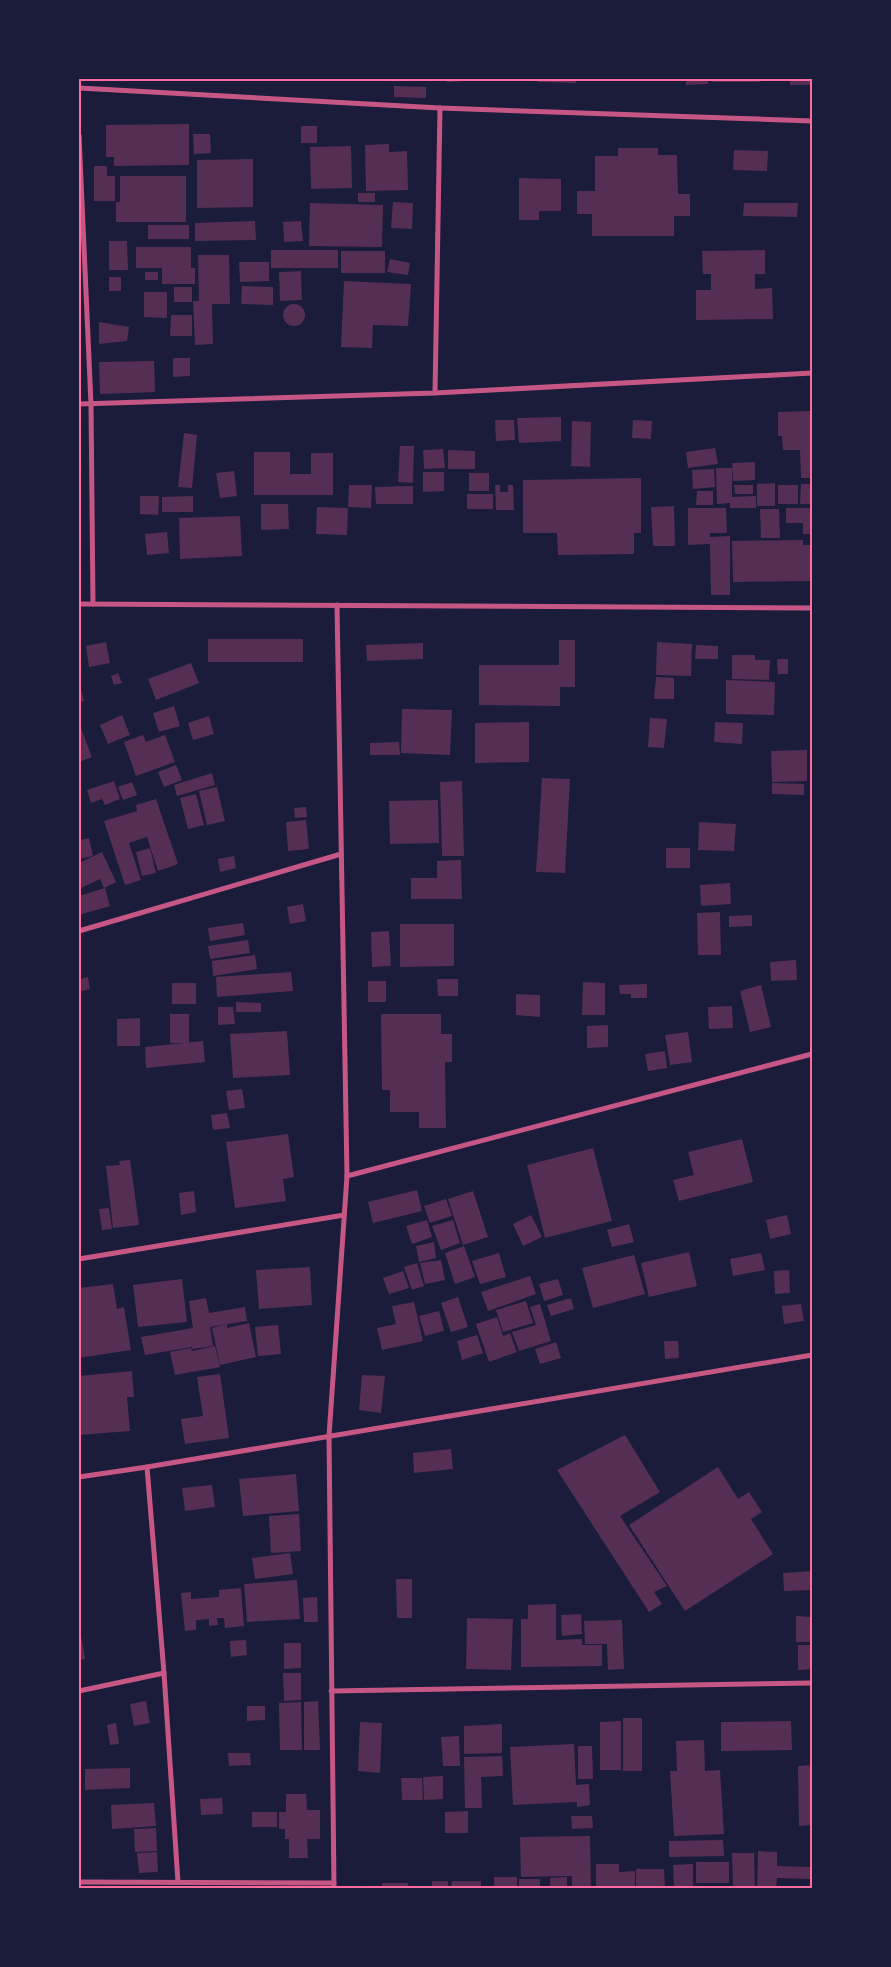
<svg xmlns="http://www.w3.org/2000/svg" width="891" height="1967" font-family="'Noto Serif',serif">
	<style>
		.building { fill: #542f53 }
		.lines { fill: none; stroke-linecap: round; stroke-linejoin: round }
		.minor { stroke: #c65784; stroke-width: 5 }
		.neatline { fill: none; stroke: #ff6b9d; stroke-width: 2 }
	</style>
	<rect width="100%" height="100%" fill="#1b1b3a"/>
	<g class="building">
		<polygon points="447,79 465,79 465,81 447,82"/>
		<polygon points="538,79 576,79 576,83 538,82"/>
		<polygon points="686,79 708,79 708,84 686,85"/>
		<rect x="712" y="79" width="48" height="3"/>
		<rect x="790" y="79" width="22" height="6"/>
		<polygon points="394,86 426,87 426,98 394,97"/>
		<polygon points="189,124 189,165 114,166 114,157 106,157 106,125"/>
		<rect x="301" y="126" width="16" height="17"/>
		<polygon points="193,134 210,134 211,153 194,154"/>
		<polygon points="389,144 389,152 407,151 408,190 366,191 365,145"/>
		<polygon points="351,146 352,188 311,189 310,147"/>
		<polygon points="618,148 658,148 658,155 677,155 678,194 690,194 690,216 674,216 674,236 592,236 592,214 577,214 577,191 595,191 595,156 618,156"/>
		<polygon points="734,150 768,151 767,171 733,170"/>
		<polygon points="253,159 253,207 197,208 197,160"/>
		<polygon points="94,166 107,166 107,176 115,176 115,201 94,201"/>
		<polygon points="120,176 186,176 186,222 116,222 116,202 120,202"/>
		<polygon points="519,178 561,179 561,211 539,211 539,220 519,220"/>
		<rect x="358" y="193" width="17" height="9"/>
		<polygon points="393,202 413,203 412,229 391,228"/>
		<polygon points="310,203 383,205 382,247 309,246"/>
		<polygon points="744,203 798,203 797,217 743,216"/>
		<polygon points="255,221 256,240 195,241 195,223"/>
		<polygon points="301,221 303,241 284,242 283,222"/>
		<rect x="148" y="225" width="41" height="14"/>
		<polygon points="109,241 127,241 128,270 109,270"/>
		<polygon points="136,247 191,247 191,268 195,268 195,284 162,284 162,268 136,268"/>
		<rect x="271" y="250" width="67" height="18"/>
		<polygon points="765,250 765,274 755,274 755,289 772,288 773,319 696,320 696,290 711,290 711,274 703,274 702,251"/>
		<rect x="341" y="251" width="44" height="22"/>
		<polygon points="198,255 229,255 230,304 212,304 213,344 195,345 193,301 199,301"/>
		<polygon points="390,259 410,263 408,275 387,272"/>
		<polygon points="239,262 269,262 269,281 240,282"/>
		<polygon points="301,271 302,300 280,301 279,272"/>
		<rect x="145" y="272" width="13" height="8"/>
		<rect x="109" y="277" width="12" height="14"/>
		<polygon points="344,281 411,284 408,326 373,325 372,348 341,347"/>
		<polygon points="242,286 273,287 273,305 241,304"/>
		<rect x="174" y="287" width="18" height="15"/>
		<polygon points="144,292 167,292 167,318 144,317"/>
		<circle cx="294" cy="315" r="11"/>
		<polygon points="171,315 192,315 192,336 170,336"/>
		<polygon points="99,322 129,327 127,341 99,344"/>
		<polygon points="173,358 190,358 190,376 173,377"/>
		<polygon points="154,361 155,392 100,394 99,362"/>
		<polygon points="812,411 812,478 801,478 800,450 783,450 782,436 778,436 778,412"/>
		<polygon points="561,417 561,441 519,443 517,418"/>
		<polygon points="495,420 514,420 515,440 496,441"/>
		<polygon points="633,420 652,421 651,439 632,438"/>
		<polygon points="572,421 591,422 590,467 571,466"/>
		<polygon points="184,433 197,435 192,488 178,487"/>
		<polygon points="400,446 414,446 413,483 398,482"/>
		<polygon points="715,448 718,464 688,468 686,452"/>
		<polygon points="443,449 445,468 424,469 423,450"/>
		<polygon points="448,450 475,451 475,469 448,469"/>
		<polygon points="254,452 290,452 290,474 311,474 311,453 333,453 333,495 254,495"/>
		<polygon points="755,462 755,480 733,481 732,463"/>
		<polygon points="716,468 732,468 732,497 756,496 756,508 730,508 730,503 717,504"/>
		<polygon points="714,469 715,487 693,489 692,470"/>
		<polygon points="234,471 237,496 220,498 216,473"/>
		<polygon points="423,472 444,472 444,491 423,492"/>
		<rect x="469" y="473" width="20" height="18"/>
		<polygon points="641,478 641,533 634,533 634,554 558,555 557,533 523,533 523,480"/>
		<polygon points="775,483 775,506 757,506 757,484"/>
		<polygon points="801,484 812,484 812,504 800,504"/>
		<polygon points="349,485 372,485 371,508 348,507"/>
		<polygon points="495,485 500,485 500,492 508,492 508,485 513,485 514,510 496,510"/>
		<polygon points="734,485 753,485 753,494 735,494"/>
		<rect x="778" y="485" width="20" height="19"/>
		<polygon points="413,486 413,504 376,504 375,487"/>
		<polygon points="697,491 713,491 713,505 696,505"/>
		<rect x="467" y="494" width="26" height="15"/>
		<polygon points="140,496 159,496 158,515 140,514"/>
		<polygon points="193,496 193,512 162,512 162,497"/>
		<polygon points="261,504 288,504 289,529 261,530"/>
		<polygon points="674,506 675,546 653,546 651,507"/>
		<polygon points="317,507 348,508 347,535 316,534"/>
		<polygon points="688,508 726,508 727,533 710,533 710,537 730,536 730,595 711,595 710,544 688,545"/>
		<polygon points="786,508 812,508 812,534 803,534 803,523 786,523"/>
		<polygon points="760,509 779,509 780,538 761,538"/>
		<polygon points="240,516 242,556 180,559 179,518"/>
		<polygon points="167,532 169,553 147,555 145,534"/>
		<polygon points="803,540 803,545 812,545 812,581 733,582 732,541"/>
		<rect x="208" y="639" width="95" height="23"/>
		<polygon points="559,640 575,640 575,687 560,687 560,706 479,705 479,665 559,665"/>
		<polygon points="106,642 110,663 89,667 86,646"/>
		<polygon points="657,642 692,644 691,676 656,675"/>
		<polygon points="423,643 423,659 367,661 366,645"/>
		<polygon points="696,645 718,646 718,659 695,659"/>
		<polygon points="732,655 755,655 755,660 770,660 769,680 732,679"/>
		<polygon points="777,659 788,659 788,674 778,674"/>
		<polygon points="191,663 199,683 156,700 148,679"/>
		<polygon points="118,673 122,683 114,685 111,676"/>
		<polygon points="656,677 674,678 674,699 654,699"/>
		<polygon points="726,680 775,682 774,715 726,714"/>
		<polygon points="79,682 84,701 79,702"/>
		<polygon points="174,706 180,726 159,732 153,713"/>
		<polygon points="402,709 452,710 450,755 401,753"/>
		<polygon points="122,715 130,735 108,744 100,725"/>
		<polygon points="209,716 214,734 193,740 188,723"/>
		<polygon points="650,718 667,719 664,748 648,747"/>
		<polygon points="529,722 529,762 475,763 475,723"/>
		<polygon points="715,722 743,723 742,744 714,742"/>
		<polygon points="79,723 92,757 79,762"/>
		<polygon points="143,735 146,742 165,735 175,762 136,776 124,742"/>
		<polygon points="399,742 400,755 370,755 370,743"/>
		<polygon points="807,750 807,781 772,782 771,751"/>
		<polygon points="176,765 182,780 164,787 158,772"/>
		<polygon points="212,773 215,785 177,796 174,785"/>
		<polygon points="542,778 570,779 565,873 536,872"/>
		<polygon points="114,781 120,799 105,805 102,799 91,803 87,790"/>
		<polygon points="462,781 464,856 442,856 440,782"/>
		<polygon points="132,782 137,795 123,800 118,787"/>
		<polygon points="772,783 804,784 804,795 772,794"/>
		<polygon points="217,787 225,821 207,825 199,791"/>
		<polygon points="196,794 204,825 188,829 180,798"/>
		<polygon points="156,799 178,864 158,871 147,837 129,843 141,880 125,885 104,821 137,811 136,805"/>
		<polygon points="438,800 439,843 390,844 389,801"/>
		<polygon points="306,807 307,817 295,818 294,808"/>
		<polygon points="306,820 309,849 288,851 286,822"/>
		<polygon points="699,822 736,824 734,851 698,850"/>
		<polygon points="89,838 93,856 79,859 79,840"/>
		<polygon points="150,848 156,873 142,876 136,852"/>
		<rect x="666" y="848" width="24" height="20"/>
		<polygon points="102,852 116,882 104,888 100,879 79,889 79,863"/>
		<polygon points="234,856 236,868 220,872 218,859"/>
		<polygon points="461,860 462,899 411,899 411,878 437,878 437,861"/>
		<polygon points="730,883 731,904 701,906 700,885"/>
		<polygon points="105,888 110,906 79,915 79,896"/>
		<polygon points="303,904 306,921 290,924 287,907"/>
		<polygon points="720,912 721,955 698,955 697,913"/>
		<polygon points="752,915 752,926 729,927 729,916"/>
		<polygon points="243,923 245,935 210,941 208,928"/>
		<polygon points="400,924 454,924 454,966 400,967"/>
		<polygon points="389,931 391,966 372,967 371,932"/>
		<polygon points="248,940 250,953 210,959 208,946"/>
		<polygon points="255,955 257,969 213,976 212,961"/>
		<polygon points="796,960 797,980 771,981 770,962"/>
		<polygon points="291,972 293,991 217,997 216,977"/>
		<polygon points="88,977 90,989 79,992 79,979"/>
		<polygon points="437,979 458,979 458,996 438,996"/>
		<rect x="368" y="981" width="18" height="21"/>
		<polygon points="583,982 605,983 605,1015 582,1015"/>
		<rect x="172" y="983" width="24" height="21"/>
		<polygon points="647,984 647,998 631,998 631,994 620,994 619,985"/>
		<polygon points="761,985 771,1027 750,1032 740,991"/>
		<polygon points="516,994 540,995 540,1017 516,1015"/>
		<polygon points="236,1002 261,1003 261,1012 236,1012"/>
		<polygon points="732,1006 733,1028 709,1029 708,1007"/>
		<polygon points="218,1007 233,1007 235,1024 218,1025"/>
		<rect x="170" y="1014" width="19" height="29"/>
		<polygon points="381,1014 441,1014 441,1034 452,1034 452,1062 445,1062 446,1128 419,1128 419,1112 390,1112 390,1090 382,1090"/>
		<polygon points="140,1018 140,1046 117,1046 117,1019"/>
		<polygon points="608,1025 608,1047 587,1048 587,1026"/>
		<polygon points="287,1031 290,1075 233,1078 230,1034"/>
		<polygon points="688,1032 692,1062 670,1065 665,1035"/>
		<polygon points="203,1041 205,1062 146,1068 145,1047"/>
		<polygon points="665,1051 667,1068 648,1071 645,1054"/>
		<polygon points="242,1089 245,1108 229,1110 226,1091"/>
		<polygon points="227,1113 230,1128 213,1130 211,1115"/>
		<polygon points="288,1134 294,1177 283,1179 286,1201 235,1208 226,1142"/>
		<polygon points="742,1139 753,1182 679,1201 673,1180 694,1175 688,1152"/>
		<polygon points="593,1148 612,1221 545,1238 527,1165"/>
		<polygon points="130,1160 139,1225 113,1228 106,1166 120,1165 119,1161"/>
		<polygon points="417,1190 422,1211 373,1223 368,1202"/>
		<polygon points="194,1191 196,1212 181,1215 179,1193"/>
		<polygon points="473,1191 488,1237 463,1245 448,1199"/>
		<polygon points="446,1199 452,1216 430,1223 424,1206"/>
		<polygon points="109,1208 112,1229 102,1230 99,1209"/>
		<polygon points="531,1215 542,1237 523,1246 513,1224"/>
		<polygon points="787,1215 791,1234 770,1239 766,1220"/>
		<polygon points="427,1220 432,1237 412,1244 406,1226"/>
		<polygon points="453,1220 460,1243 441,1250 432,1226"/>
		<polygon points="629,1224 634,1242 612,1247 607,1230"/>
		<polygon points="434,1242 436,1258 419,1262 416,1246"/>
		<polygon points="464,1246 475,1277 455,1284 445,1253"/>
		<polygon points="689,1252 697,1286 649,1297 641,1263"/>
		<polygon points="499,1253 506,1277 480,1284 472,1261"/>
		<polygon points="761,1253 765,1270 733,1276 730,1259"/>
		<polygon points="634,1255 645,1294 593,1308 582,1268"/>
		<polygon points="441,1260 445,1280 425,1284 420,1263"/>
		<polygon points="417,1263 424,1286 412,1290 404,1267"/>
		<polygon points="310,1267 312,1305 259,1309 256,1270"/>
		<polygon points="789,1270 790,1293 775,1294 774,1271"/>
		<polygon points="403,1271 409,1288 389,1294 383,1278"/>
		<polygon points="530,1276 536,1294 488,1311 481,1292"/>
		<polygon points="182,1279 187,1322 138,1327 133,1285"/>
		<polygon points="558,1279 563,1295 544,1301 539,1284"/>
		<polygon points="113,1284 117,1309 124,1307 131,1350 79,1358 79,1288"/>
		<polygon points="458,1297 468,1327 451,1332 441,1303"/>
		<polygon points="206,1298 209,1313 245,1307 247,1321 210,1327 213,1346 192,1349 192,1347 145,1355 141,1337 193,1328 189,1301"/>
		<polygon points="571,1298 574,1309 551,1316 547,1305"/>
		<polygon points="526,1301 533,1323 503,1332 496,1310"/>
		<polygon points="414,1302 423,1341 382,1350 377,1328 396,1324 392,1306"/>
		<polygon points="540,1304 551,1341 519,1351 512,1332 536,1325 530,1307"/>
		<polygon points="801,1304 804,1321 784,1324 782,1306"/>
		<polygon points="439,1311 444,1331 425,1336 419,1316"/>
		<polygon points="497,1317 503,1336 510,1333 517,1352 489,1362 476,1324"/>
		<polygon points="249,1323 256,1357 220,1365 212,1328 227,1324 227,1328"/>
		<polygon points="278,1325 281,1354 258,1356 255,1327"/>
		<polygon points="477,1335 483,1353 462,1360 457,1341"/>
		<polygon points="664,1341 678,1341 679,1358 665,1359"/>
		<polygon points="556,1342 561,1358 540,1364 535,1349"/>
		<polygon points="215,1346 220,1367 175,1375 170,1352 191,1348 192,1351"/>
		<polygon points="132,1371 134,1397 127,1397 130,1431 79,1435 79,1376"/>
		<polygon points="220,1374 229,1438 185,1444 181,1419 203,1416 197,1377"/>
		<polygon points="362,1375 385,1376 381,1413 359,1410"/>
		<polygon points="625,1435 660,1492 620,1516 667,1586 654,1592 662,1604 649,1612 557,1470"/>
		<polygon points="451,1449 453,1469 414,1473 413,1453"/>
		<polygon points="718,1467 738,1499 749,1492 762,1512 751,1519 773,1554 685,1611 629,1525"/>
		<polygon points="296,1474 299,1511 243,1516 239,1479"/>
		<polygon points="212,1485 215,1507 185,1511 182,1488"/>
		<polygon points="299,1514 301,1551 271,1553 269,1516"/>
		<polygon points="290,1553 293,1574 255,1579 252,1558"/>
		<polygon points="812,1571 812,1590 784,1591 783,1573"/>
		<polygon points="396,1579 412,1579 412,1618 397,1618"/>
		<polygon points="297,1580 300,1619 247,1622 244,1584"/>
		<polygon points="241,1588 244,1626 225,1628 224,1618 217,1618 218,1625 209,1626 209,1619 196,1620 196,1630 185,1631 181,1593 191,1592 191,1599 219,1597 219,1590"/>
		<polygon points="317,1597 318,1622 304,1622 303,1598"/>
		<polygon points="556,1604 556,1640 582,1639 582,1645 602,1645 602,1666 521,1667 521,1619 528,1619 528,1605"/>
		<polygon points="581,1614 582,1634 562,1636 561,1615"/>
		<polygon points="796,1616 812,1617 812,1642 796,1642"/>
		<polygon points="467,1618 513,1619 511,1670 466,1669"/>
		<polygon points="622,1620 624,1669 608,1670 607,1644 585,1644 584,1621"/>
		<polygon points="79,1623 85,1659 79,1660"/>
		<polygon points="246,1640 247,1655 231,1657 230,1641"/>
		<polygon points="284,1643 301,1643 301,1668 284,1669"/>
		<polygon points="798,1645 812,1645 812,1669 798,1670"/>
		<polygon points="283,1673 301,1673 301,1700 284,1701"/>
		<polygon points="146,1701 150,1723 134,1726 130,1704"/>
		<polygon points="318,1701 320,1750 304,1750 304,1702"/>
		<polygon points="301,1702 302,1750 280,1750 279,1703"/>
		<polygon points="247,1706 265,1706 265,1720 247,1721"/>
		<rect x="623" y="1718" width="19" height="53"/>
		<polygon points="621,1721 621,1770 600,1770 600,1722"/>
		<polygon points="791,1721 792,1750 721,1751 721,1722"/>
		<polygon points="360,1722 382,1723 380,1773 358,1771"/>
		<polygon points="116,1723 119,1744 110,1745 107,1725"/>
		<polygon points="502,1724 502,1753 464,1754 464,1726"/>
		<polygon points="459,1736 460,1766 443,1766 441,1737"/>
		<polygon points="704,1740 705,1771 720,1770 724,1834 674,1836 670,1771 677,1771 676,1741"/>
		<polygon points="574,1744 576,1785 589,1784 590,1805 577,1807 577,1802 513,1805 510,1747"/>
		<polygon points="578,1746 592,1746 593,1779 578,1779"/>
		<polygon points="228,1753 250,1753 251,1765 229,1766"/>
		<polygon points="502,1756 503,1776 481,1777 482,1808 465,1808 464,1757"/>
		<polygon points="812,1765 812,1825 799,1826 798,1766"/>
		<polygon points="130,1768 130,1788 85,1790 85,1769"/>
		<polygon points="443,1776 443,1799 424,1800 423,1777"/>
		<polygon points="401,1778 422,1778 423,1800 402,1800"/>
		<polygon points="286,1794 306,1794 307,1810 320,1810 320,1839 307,1839 308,1858 289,1858 289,1839 285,1839 285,1829 279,1829 279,1812 286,1812"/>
		<polygon points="222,1798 223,1814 201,1815 200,1799"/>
		<polygon points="154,1803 156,1826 112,1829 111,1805"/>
		<polygon points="468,1811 468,1833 445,1833 445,1812"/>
		<rect x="252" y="1812" width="25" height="15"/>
		<polygon points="571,1816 592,1816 593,1828 572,1829"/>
		<polygon points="156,1828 157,1851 135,1852 134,1829"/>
		<polygon points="590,1836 591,1888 572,1888 572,1876 521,1877 520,1837"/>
		<polygon points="723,1840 724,1856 669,1857 669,1841"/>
		<polygon points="758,1851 777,1852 777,1866 812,1867 812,1879 777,1878 776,1888 757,1888"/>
		<polygon points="157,1852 158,1872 139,1873 137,1853"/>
		<polygon points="732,1853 754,1853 755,1888 733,1888"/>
		<rect x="696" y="1862" width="33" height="21"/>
		<polygon points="596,1864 619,1864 619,1872 635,1871 635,1888 596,1888"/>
		<polygon points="693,1864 693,1886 674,1888 673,1865"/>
		<polygon points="636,1869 664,1869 665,1888 636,1888"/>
		<rect x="494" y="1877" width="23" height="11"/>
		<polygon points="567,1877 567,1888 550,1888 550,1878"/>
		<rect x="519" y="1879" width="21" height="9"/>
		<rect x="432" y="1881" width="16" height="7"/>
		<polygon points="452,1881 481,1881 481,1888 451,1888"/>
		<rect x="382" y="1883" width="26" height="5"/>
	</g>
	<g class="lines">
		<g class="minor">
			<polyline points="79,88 440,108 812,121"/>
			<polyline points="79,135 91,404 93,604"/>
			<polyline points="435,393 440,108"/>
			<polyline points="79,404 435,393 812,373"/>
			<polyline points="79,604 812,608"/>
			<polyline points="79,931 341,854"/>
			<polyline points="347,1176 812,1054"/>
			<polyline points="79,1259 344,1215"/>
			<polyline points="147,1467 164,1673 178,1882"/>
			<polyline points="79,1477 147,1467 812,1355"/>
			<polyline points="79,1691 164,1673"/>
			<polyline points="331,1691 812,1683"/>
			<polyline points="79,1882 334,1883"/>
			<polyline points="334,1888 329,1436 347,1176 337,605"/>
		</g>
	</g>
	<rect width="891" height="1967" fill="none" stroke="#1b1b3a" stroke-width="160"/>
	<rect x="80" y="80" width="731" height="1807" class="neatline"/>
</svg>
